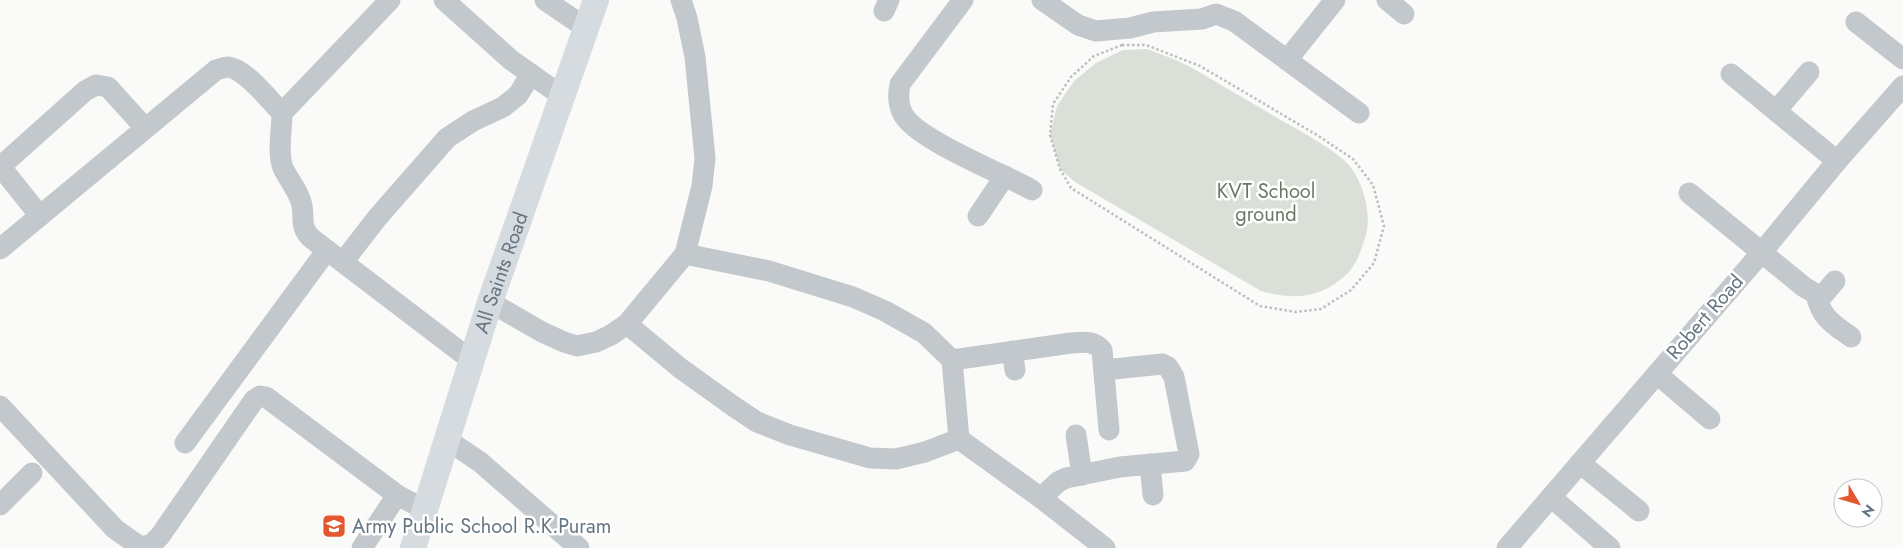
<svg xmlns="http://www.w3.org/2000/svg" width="1903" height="548" font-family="Jost,sans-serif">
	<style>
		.green { fill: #dadfd7 }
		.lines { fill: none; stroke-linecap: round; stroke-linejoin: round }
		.path { stroke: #bbbfc2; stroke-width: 2.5; stroke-dasharray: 2.5 2.5; stroke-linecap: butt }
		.minor { stroke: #c3c8cc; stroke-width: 21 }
		.major { stroke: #d6dbdf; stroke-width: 26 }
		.labels { text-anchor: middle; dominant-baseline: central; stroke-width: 5; stroke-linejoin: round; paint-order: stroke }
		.park-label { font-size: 20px; fill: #687a64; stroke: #fff }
		.street-label { font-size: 20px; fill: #657683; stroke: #fff }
		.poi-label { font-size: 20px; fill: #657683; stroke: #fff; text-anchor: start }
	</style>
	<rect width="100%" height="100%" fill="#fafaf8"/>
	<path class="green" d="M1147,49L1176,60L1194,69C1225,87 1255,105 1286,123C1304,133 1333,149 1347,163C1363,180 1373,215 1365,238C1361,250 1356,266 1346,275C1319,299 1295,300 1261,291L1075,182L1060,169L1050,135L1057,106L1074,81L1096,63L1123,50Z"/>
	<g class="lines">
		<polygon class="path" points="1122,45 1146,45 1200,66 1317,135 1353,159 1373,185 1384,226 1374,263 1351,290 1321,309 1296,312 1260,306 1071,188 1060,169 1050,135 1053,104 1071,77 1094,56"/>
		<g class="minor">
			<path d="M390,0L282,113C282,130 277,152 283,168C288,179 298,190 301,202C306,217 298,225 311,238L471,360"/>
			<polyline points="444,0 511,60 562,96"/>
			<polyline points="545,0 586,28"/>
			<path d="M963,0L900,84C898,94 898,105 903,114C915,139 1004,174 1032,190"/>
			<polyline points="1042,0 1078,25 1096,31 1130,28 1153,22 1202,19 1216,14 1234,21 1359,113"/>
			<polyline points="1387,0 1404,14"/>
			<polyline points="884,11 889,0"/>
			<polyline points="1856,22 1903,59"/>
			<polyline points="1287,60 1335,0"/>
			<polyline points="1731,74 1837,161"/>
			<polyline points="1776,111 1809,72"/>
			<polyline points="0,166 40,216"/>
			<polyline points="0,167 85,91 96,85 108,87 145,128"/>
			<polyline points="1689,193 1804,287 1816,294 1824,294 1835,281"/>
			<polyline points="978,216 1005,176"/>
			<path d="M0,249L216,70C220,69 225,67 228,67C246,69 270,101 282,113"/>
			<polyline points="685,254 769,271 853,297 885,311 924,333 952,360 959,439"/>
			<polyline points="343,262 377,218 447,138 473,121 503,107 518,95 531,74"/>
			<path d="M1816,294C1821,318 1833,324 1851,337"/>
			<polyline points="490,302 542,332 564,342 577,346 596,342 611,335 627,324 685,254 702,186 705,158 695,57 687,18 681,0"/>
			<polyline points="627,324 680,368 733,406 757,422 790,435 870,458 896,459 925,452 959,439 1041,498 1105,548"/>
			<polyline points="1012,351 1015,370"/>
			<path d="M952,360L1071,343C1083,342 1094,340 1102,350L1109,430"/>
			<polyline points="1657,374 1710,419"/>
			<polyline points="0,406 115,529 139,546 145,546 152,544 160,536 254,400 260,396 266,397 397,495 424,509"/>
			<polyline points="1076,435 1082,475"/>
			<polyline points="446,439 480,462 579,548"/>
			<polyline points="185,443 327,250"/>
			<polyline points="1580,463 1639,511"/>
			<polyline points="1150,464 1153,495"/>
			<polyline points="1551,497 1610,548"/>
			<polyline points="1041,498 1058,482 1066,478 1120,467 1185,461 1189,454 1174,377 1168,367 1162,364 1104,370"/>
			<polyline points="0,505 32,473"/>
			<polyline points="362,548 397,495"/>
			<polyline points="1507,548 1762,252 1837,161 1903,86"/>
		</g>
		<path class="major" id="s1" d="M413,548L490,302L596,0"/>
	</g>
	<defs>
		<g id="school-square" transform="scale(1.25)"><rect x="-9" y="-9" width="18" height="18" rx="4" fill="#e4572e" stroke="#fff"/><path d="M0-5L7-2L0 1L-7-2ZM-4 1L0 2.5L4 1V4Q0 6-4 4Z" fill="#fff"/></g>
	</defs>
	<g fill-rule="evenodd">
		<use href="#school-square" x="334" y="526"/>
	</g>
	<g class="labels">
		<g class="park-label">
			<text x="1266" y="191">KVT School<tspan x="1266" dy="23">ground</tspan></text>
		</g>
		<g class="street-label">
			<text stroke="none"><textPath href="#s1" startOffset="289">All Saints Road</textPath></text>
			<text transform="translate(1705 317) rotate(-49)">Robert Road</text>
		</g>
		<g class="poi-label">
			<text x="352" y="526">Army Public School R.K.Puram</text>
		</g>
	</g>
	<g transform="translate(1858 503) rotate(128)"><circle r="24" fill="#ffffff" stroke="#c1c8cd"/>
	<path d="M0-4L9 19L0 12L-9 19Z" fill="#e4572e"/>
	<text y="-8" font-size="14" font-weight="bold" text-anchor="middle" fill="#657683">N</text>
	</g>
</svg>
